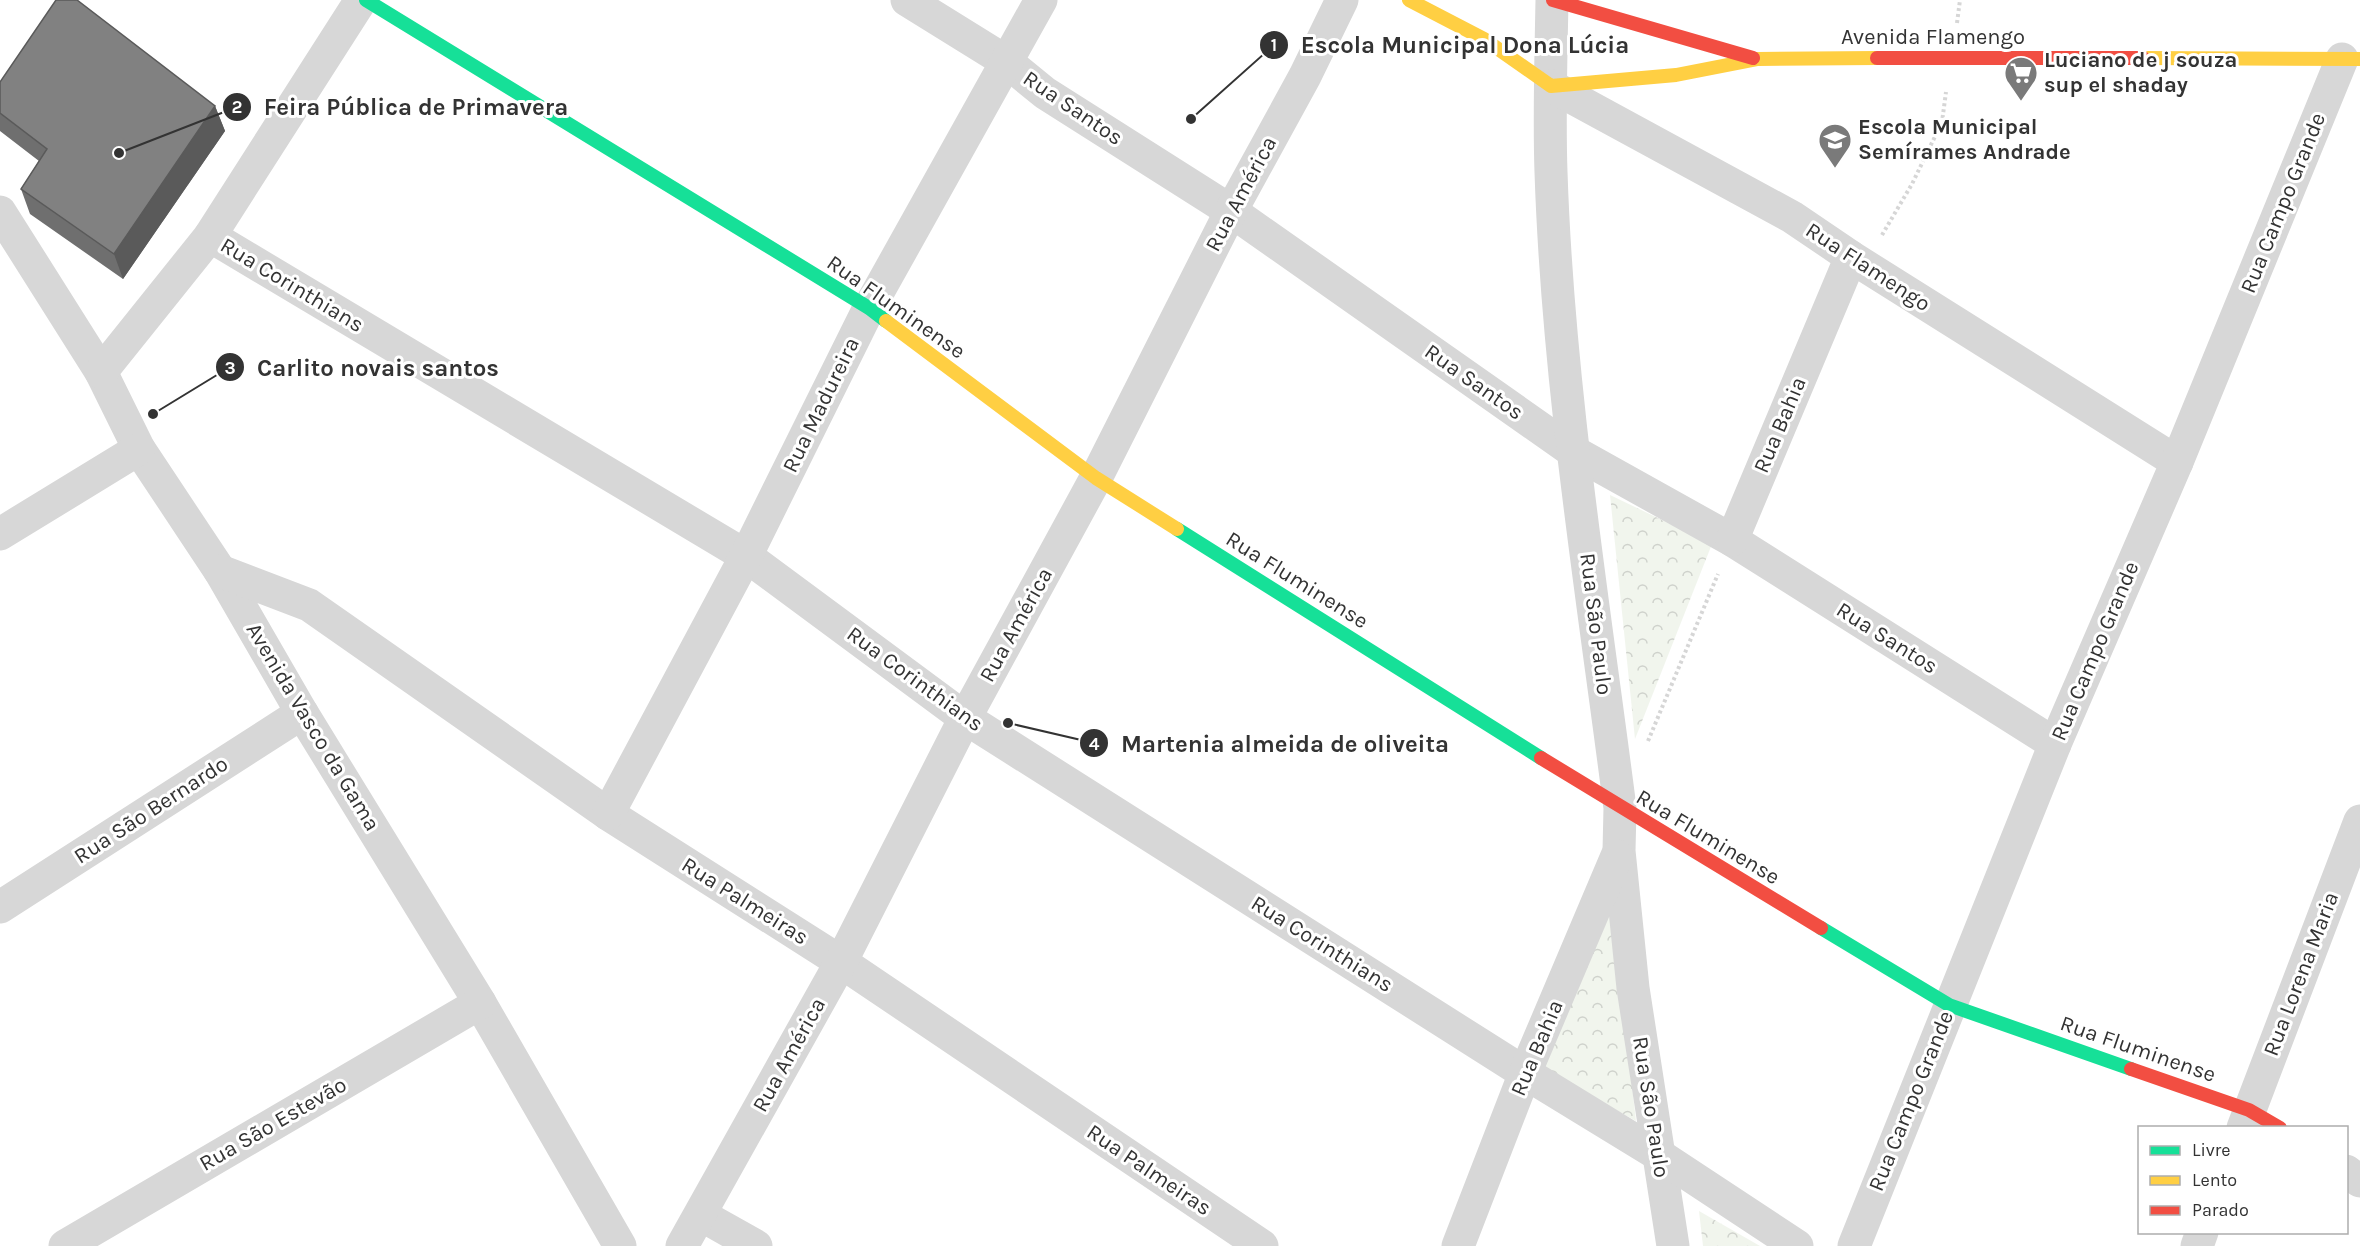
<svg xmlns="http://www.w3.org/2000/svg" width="2360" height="1246" font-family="Karla,sans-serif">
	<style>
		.park { fill: url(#park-crowns) }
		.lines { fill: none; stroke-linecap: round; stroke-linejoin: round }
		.path { stroke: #d6d6d6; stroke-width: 4; stroke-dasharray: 3 3; stroke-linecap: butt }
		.street { stroke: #d7d7d7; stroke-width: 33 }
		.fast { stroke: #16e098; stroke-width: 14 }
		.slow { stroke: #ffcf43; stroke-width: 14 }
		.jam { stroke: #f24e42; stroke-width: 14 }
		.wall { fill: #6f6f6f }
		.shaded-wall { fill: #5a5a5a }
		.building { fill: #818181; stroke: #5a5a5a; stroke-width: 1.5 }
		.labels { text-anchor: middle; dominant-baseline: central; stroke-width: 6; stroke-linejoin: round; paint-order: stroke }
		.street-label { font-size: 22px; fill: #333; stroke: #fff }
		.poi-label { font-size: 22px; font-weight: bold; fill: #333; stroke: #fff; text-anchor: start }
		.leader { fill: none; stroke: #333; stroke-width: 2 }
		.callout-dot { fill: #333; stroke: #fff; stroke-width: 2 }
		.mark-label { font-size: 18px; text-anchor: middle; font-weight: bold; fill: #fff }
		.callout-label { font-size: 24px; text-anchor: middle; font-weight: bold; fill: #333; stroke: #fff; stroke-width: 6; stroke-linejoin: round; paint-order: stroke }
	</style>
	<defs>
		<pattern id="park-crowns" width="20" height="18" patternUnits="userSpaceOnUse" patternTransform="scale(1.5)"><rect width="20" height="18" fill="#f1f5ed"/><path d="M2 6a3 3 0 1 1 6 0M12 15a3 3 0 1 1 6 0" fill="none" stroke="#cfd2cc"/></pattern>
	</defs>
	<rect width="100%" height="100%" fill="#fff"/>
	<g class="park">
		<polygon points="1610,495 1712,544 1635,739"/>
		<polygon points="1611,904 1636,1121 1538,1067"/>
		<polygon points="1699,1211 1760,1246 1703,1246"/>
	</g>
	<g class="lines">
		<g class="path">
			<polyline points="1957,23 1960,0"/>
			<polyline points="1882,235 1912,184 1942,122 1946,92"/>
			<polyline points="1648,741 1718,574"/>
		</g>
		<g class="street">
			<polyline points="907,0 1007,62 1045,93 1231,211 1574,452 1732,540 2055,744"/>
			<path d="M1552,0C1551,57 1549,115 1551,172C1558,385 1593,597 1620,808L1619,851L1633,988L1673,1246"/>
			<polyline points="1551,86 1792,217 1851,257 2177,462"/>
			<polyline points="0,212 101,372 139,449 220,571 302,713 480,1003 620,1246"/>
			<polyline points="210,236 746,556 965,718 1525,1073 1659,1155 1797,1246"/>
			<polyline points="101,372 210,236 361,0"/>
			<polyline points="0,534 139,449"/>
			<polyline points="1732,540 1851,257"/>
			<polyline points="220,571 309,605 608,814 841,962 1262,1246"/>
			<polyline points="608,814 746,556 869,308 1041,0"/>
			<polyline points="0,907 302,713"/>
			<polyline points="2243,1128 2360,821"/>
			<polyline points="2346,1171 2360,1181"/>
			<polyline points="701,1215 756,1246"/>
			<polyline points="65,1246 480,1003"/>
			<polyline points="682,1246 841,962 965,718 1096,478 1231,211 1305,76 1342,0"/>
			<polyline points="1458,1246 1525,1073 1617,856"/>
			<polyline points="1854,1246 2055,744 2177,462 2342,59"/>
			<polyline points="2197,1246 2202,1232"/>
		</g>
		<g class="fast">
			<polyline points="366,0 869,308 886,321"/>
			<polyline points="1177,529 1541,758"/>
			<polyline points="1821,928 1949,1005 2131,1069"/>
		</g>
		<g class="slow">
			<polyline points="1409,0 1484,39 1551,86 1676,75 1758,59 1877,58"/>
			<polyline points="2143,58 2360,59"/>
			<polyline points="886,321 1096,478 1177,529"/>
		</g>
		<g class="jam">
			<polyline points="1553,0 1753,58"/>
			<polyline points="1877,58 2143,58"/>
			<polyline points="1541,758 1821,928"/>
			<polyline points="2131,1069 2249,1110 2280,1128"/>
		</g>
	</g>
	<polygon class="wall" points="0,82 215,106 225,131 123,279 30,214 21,189 39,161 0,131"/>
	<polygon class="shaded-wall" points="215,106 225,131 123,279 114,254"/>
	<polygon class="building" points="56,0 77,0 215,106 114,254 21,189 47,149 0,113 0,82"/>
	<defs>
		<g id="supermarket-pin" transform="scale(1.725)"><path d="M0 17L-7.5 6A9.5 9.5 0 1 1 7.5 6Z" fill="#7a7a7a" stroke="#fff"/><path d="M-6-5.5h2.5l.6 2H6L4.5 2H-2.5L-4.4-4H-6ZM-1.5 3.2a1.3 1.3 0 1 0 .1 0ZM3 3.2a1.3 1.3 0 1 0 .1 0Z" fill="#fff"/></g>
		<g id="school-pin" transform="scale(1.725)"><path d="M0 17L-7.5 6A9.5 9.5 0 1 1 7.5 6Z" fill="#7a7a7a" stroke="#fff"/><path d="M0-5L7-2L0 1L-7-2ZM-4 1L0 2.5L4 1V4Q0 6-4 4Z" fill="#fff"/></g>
	</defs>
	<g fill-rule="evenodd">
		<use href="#supermarket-pin" x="2021" y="73"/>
		<use href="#school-pin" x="1835" y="140"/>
	</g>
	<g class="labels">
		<g class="street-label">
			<text x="1933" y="37">Avenida Flamengo</text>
			<text transform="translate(1073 108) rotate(34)">Rua Santos</text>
			<text transform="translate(1241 194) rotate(-62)">Rua América</text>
			<text transform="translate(2283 203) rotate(-68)">Rua Campo Grande</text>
			<text transform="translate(1868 267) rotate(33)">Rua Flamengo</text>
			<text transform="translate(292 285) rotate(31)">Rua Corinthians</text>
			<text transform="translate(896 307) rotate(35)">Rua Fluminense</text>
			<text transform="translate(1474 382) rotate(35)">Rua Santos</text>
			<text transform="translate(821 405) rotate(-64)">Rua Madureira</text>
			<text transform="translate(1780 425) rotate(-67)">Rua Bahia</text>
			<text transform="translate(1297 580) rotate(32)">Rua Fluminense</text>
			<text transform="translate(1596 624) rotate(83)">Rua São Paulo</text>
			<text transform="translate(1016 625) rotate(-61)">Rua América</text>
			<text transform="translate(1887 638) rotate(32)">Rua Santos</text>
			<text transform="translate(2095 651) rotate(-67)">Rua Campo Grande</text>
			<text transform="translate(915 679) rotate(36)">Rua Corinthians</text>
			<text transform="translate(313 727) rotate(59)">Avenida Vasco da Gama</text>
			<text transform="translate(151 810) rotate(-33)">Rua São Bernardo</text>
			<text transform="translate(1708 837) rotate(31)">Rua Fluminense</text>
			<text transform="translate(745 901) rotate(32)">Rua Palmeiras</text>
			<text transform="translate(1322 944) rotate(32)">Rua Corinthians</text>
			<text transform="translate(2301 974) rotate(-69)">Rua Lorena Maria</text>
			<text transform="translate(1537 1048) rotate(-67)">Rua Bahia</text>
			<text transform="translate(2138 1049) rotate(19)">Rua Fluminense</text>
			<text transform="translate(789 1055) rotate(-61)">Rua América</text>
			<text transform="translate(1911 1101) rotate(-68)">Rua Campo Grande</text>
			<text transform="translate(1651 1107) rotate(81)">Rua São Paulo</text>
			<text transform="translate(273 1124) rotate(-30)">Rua São Estevão</text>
			<text transform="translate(1149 1170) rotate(34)">Rua Palmeiras</text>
		</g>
		<g class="poi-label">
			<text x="2044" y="60">Luciano de j souza<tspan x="2044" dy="25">sup el shaday</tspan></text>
			<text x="1858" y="127">Escola Municipal<tspan x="1858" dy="25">Semírames Andrade</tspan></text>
		</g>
	</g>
	<path class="leader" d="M1191 119L1274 45M119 153L237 107M153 414L230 367M1008 723L1094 743"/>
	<g class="callout-dot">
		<circle cx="1191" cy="119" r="6"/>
		<circle cx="119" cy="153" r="6"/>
		<circle cx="153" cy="414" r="6"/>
		<circle cx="1008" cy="723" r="6"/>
		<circle cx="1274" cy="45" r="15"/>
		<circle cx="237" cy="107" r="15"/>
		<circle cx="230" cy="367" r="15"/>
		<circle cx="1094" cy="743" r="15"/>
	</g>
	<g class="mark-label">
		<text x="1274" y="51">1</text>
		<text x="237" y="113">2</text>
		<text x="230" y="374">3</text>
		<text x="1094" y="750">4</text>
	</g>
	<g class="callout-label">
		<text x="1465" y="53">Escola Municipal Dona Lúcia</text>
		<text x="416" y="115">Feira Pública de Primavera</text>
		<text x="378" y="376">Carlito novais santos</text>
		<text x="1285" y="752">Martenia almeida de oliveita</text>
	</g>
	<rect x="2138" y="1126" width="210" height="108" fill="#ffffff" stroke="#adadad" stroke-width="1.5"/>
	<rect x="2150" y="1146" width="30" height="9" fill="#16e098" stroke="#adadad" stroke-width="1.5"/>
	<text x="2192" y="1156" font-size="18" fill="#333333">Livre</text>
	<rect x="2150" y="1176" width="30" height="9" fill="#ffcf43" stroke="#adadad" stroke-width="1.5"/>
	<text x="2192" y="1186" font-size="18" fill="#333333">Lento</text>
	<rect x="2150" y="1206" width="30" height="9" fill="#f24e42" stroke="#adadad" stroke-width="1.5"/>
	<text x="2192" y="1216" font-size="18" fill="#333333">Parado</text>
</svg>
